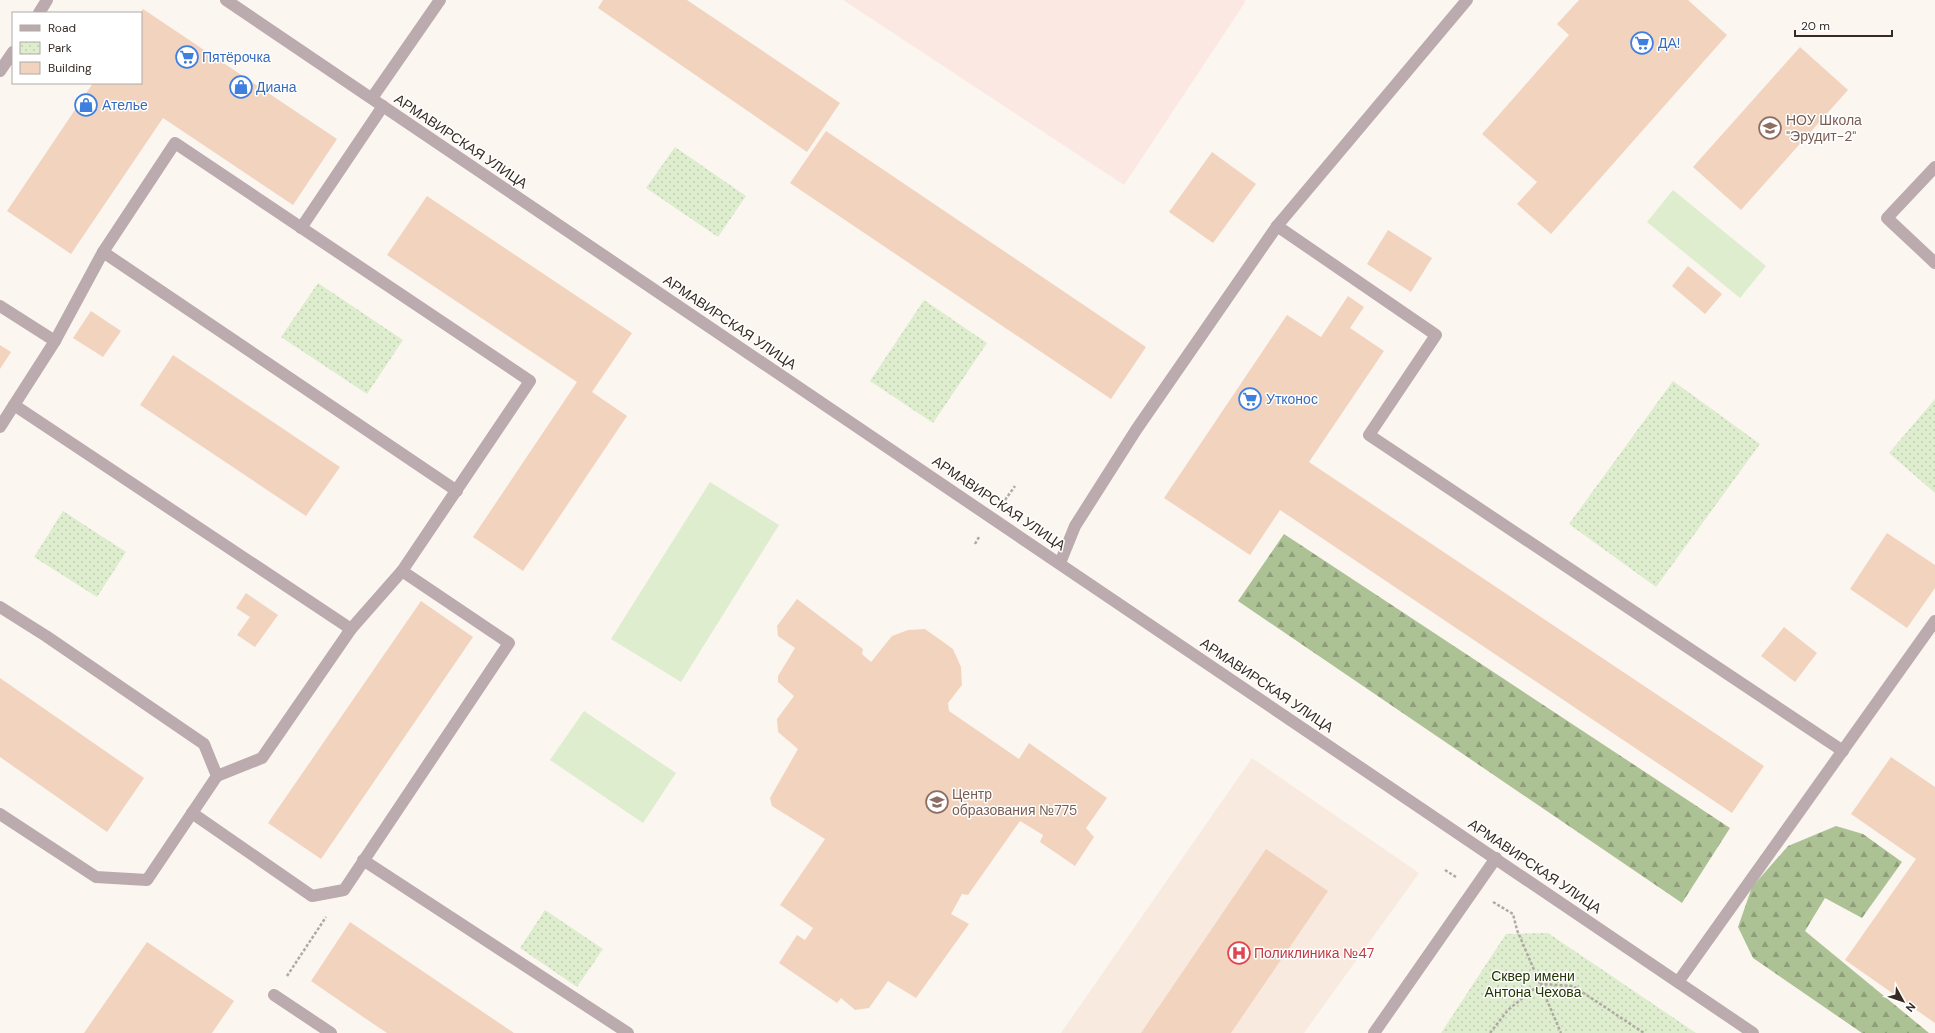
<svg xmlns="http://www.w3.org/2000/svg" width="1935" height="1033" font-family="'DM Sans',sans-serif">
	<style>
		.built { fill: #f9eadf }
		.education { fill: #fce8e2 }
		.green { fill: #ddedcd }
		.forest { fill: url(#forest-firs) }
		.park { fill: url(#park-dots) }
		.building { fill: #f2d3be }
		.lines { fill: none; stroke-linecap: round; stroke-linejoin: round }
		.path { stroke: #b1a9a3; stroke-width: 2.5; stroke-dasharray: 3 2; stroke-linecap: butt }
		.minor { stroke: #bbaaae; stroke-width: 12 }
		.labels { text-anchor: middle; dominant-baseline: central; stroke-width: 3; stroke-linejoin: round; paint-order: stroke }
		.shop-label { font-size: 14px; fill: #366cbe; stroke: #fff; text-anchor: start }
		.education-label { font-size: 14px; fill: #785e54; stroke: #fff; text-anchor: start }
		.street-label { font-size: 14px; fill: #362a22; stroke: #fff }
		.health-label { font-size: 14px; fill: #be3a42; stroke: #fff; text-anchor: start }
		.park-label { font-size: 14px; fill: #223502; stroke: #fff }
	</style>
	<defs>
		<pattern id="forest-firs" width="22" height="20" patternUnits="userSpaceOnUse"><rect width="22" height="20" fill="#acc295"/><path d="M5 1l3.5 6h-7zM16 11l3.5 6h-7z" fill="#8d9e79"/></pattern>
		<pattern id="park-dots" width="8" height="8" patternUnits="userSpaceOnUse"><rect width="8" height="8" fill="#ddedcd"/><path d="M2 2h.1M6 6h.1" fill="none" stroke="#becbb0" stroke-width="1.8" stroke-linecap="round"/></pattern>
	</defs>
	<rect width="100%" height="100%" fill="#fcf6f1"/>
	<polygon class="built" points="1252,758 1419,873 1304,1033 1061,1033"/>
	<polygon class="education" points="843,0 1243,0 1246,1 1124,185"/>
	<g class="green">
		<polygon points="1673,190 1766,266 1740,298 1647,222"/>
		<polygon points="710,482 779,525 681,682 611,639"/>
		<polygon points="584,711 676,773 643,823 550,760"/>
	</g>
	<g class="forest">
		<polygon points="1284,534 1730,828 1682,903 1238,601"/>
		<polygon points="1836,826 1863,834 1902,862 1862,918 1825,898 1805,931 1929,1033 1862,1033 1753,958 1738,927 1752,887 1788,846"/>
	</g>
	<g class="park">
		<polygon points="675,147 746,196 718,237 646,188"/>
		<polygon points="318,283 403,340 367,394 281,337"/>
		<polygon points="924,300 987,343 933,423 870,381"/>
		<polygon points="1673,381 1760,444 1656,587 1569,524"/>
		<polygon points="1935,399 1935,493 1889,453"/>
		<polygon points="63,511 126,552 97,597 34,557"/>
		<polygon points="545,910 603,949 577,987 520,948"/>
		<polygon points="1548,933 1696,1033 1441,1033 1506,934"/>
	</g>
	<g class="building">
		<polygon points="603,0 687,0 840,103 807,152 598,8"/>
		<polygon points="1579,0 1688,0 1727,35 1551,234 1517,204 1537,182 1482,134 1569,35 1557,24"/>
		<polygon points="143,9 337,139 293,205 163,118 71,254 7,211 93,83 141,83 141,12"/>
		<polygon points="1800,47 1848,90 1741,210 1693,167"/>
		<polygon points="826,131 1146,347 1111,399 790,183"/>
		<polygon points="1212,152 1256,184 1213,243 1169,212"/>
		<polygon points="427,196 632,333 592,392 627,416 523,571 473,537 577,382 387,255"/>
		<polygon points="1388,230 1432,258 1411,292 1367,264"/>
		<polygon points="1688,266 1722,294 1705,314 1672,286"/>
		<polygon points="1348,296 1364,307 1350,328 1384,351 1309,462 1764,766 1732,813 1280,510 1250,555 1164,498 1287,315 1321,337"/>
		<polygon points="91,311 121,331 103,357 73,338"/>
		<polygon points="0,345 11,352 0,369"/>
		<polygon points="173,355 340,467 306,516 140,405"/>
		<polygon points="1887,533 1935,565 1935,588 1907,628 1850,589"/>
		<polygon points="246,593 278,615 255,647 237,635 250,617 236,608"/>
		<polygon points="797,599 863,649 862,654 871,662 892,636 908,630 925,629 953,649 961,667 962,685 948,703 949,711 1019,759 1029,743 1107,798 1086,828 1094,837 1075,866 1040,842 1043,835 1020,821 968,895 962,894 951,914 969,924 916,998 888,981 869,1008 855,1010 841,998 837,1003 779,963 797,935 805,940 813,928 780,905 825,839 772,806 770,798 798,749 778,732 777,719 794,696 778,682 778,676 795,648 778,636 777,626"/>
		<polygon points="421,601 473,637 321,859 268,823"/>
		<polygon points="1784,627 1817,653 1795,682 1761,656"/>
		<polygon points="0,678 144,778 107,832 0,757"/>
		<polygon points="1891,757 1935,787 1935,1023 1845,960 1916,859 1851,814"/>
		<polygon points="1266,849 1328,891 1231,1033 1141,1033"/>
		<polygon points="350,922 514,1033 387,1033 369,1021 311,981"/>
		<polygon points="147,942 234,1001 212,1033 84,1033"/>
	</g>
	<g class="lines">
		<g class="path">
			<polyline points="1005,500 1015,486"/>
			<polyline points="975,544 979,537"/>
			<polyline points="1445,870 1456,877"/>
			<polyline points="1493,902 1513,914 1517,930 1561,1033"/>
			<polyline points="287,976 326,917"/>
			<polyline points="1490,1033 1508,1010 1540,984 1573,986 1644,1033"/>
		</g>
		<g class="minor">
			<polyline points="226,0 1753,1033"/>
			<polyline points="39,13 47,0"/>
			<polyline points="0,71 13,52"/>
			<polyline points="372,98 440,0"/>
			<polyline points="1935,167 1887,218 1935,263"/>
			<polyline points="1277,226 1436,335 1369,435 1843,751"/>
			<polyline points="301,228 383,106"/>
			<polyline points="103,252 457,491"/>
			<polyline points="0,306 55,341 14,405 351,629 402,571 509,643 344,890 312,896 192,813"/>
			<polyline points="55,341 103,252 175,143 530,381 402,571"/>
			<polyline points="0,427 14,405"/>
			<polyline points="1060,563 1075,526 1136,430 1277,226 1467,0"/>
			<polyline points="0,607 46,636 204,744 217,776 147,880 96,877 0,814"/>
			<polyline points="217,776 262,758 351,629"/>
			<polyline points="363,860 628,1033"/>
			<polyline points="1678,982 1935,621"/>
			<polyline points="274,995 331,1033"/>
			<polyline points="1374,1033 1496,858"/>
		</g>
	</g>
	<defs>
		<g id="supermarket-ring" transform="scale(1.15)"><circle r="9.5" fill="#fff" stroke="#3f7fe0" stroke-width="1.5"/><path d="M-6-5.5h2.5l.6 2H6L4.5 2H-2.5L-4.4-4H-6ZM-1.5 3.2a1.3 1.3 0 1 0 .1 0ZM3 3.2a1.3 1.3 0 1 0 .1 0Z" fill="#3f7fe0"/></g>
		<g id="shop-ring" transform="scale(1.15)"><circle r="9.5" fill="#fff" stroke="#3f7fe0" stroke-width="1.5"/><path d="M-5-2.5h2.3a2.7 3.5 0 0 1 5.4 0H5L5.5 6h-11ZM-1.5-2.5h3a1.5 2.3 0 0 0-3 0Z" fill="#3f7fe0"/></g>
		<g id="school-ring" transform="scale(1.15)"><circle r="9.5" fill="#fff" stroke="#8d6e63" stroke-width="1.5"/><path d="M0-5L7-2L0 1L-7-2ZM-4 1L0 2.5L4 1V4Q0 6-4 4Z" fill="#8d6e63"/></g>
		<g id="hospital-ring" transform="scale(1.15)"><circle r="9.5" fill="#fff" stroke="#e0444e" stroke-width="1.5"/><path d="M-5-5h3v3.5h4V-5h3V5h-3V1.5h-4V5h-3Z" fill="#e0444e"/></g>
	</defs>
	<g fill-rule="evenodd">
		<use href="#supermarket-ring" x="1642" y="43"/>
		<use href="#supermarket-ring" x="187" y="57"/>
		<use href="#shop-ring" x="241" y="87"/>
		<use href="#shop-ring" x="86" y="105"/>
		<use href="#school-ring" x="1770" y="128"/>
		<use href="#supermarket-ring" x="1250" y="399"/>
		<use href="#school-ring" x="937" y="802"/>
		<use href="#hospital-ring" x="1239" y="953"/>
	</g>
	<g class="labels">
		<g class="shop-label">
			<text x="1658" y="43">ДА!</text>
			<text x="202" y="57">Пятёрочка</text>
			<text x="256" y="87">Диана</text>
			<text x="102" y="105">Ателье</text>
			<text x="1266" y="399">Утконос</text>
		</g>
		<g class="education-label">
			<text x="1786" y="120">НОУ Школа<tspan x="1786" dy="16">"Эрудит-2"</tspan></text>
			<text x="952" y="794">Центр<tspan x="952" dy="16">образования №775</tspan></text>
		</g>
		<g class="street-label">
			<text transform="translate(461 141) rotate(34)">АРМАВИРСКАЯ УЛИЦА</text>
			<text transform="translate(730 322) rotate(34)">АРМАВИРСКАЯ УЛИЦА</text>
			<text transform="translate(999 503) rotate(34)">АРМАВИРСКАЯ УЛИЦА</text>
			<text transform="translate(1267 685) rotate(34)">АРМАВИРСКАЯ УЛИЦА</text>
			<text transform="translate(1535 866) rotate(34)">АРМАВИРСКАЯ УЛИЦА</text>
		</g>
		<g class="health-label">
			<text x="1254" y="953">Поликлиника №47</text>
		</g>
		<g class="park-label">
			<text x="1533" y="976">Сквер имени<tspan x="1533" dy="16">Антона Чехова</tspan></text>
		</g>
	</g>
	<rect x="12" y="12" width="130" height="72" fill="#ffffff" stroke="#afaaa7"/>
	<rect x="20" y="25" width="20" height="6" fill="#bbaaae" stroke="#afaaa7"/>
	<text x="48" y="32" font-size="12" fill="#362a22">Road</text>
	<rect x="20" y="42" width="20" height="12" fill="url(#park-dots)" stroke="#afaaa7"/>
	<text x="48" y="52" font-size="12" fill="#362a22">Park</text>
	<rect x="20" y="62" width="20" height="12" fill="#f2d3be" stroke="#afaaa7"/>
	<text x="48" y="72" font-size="12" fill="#362a22">Building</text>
	<g transform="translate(1903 1001) rotate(130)" stroke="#ffffff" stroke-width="3" paint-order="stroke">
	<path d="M0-3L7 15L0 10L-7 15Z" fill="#362a22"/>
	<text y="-6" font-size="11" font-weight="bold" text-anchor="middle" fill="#362a22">N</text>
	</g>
	<path d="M1795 30v6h97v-6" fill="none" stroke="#362a22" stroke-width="2"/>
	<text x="1801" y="30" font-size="12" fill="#362a22" stroke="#ffffff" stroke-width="3" paint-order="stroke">20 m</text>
</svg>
